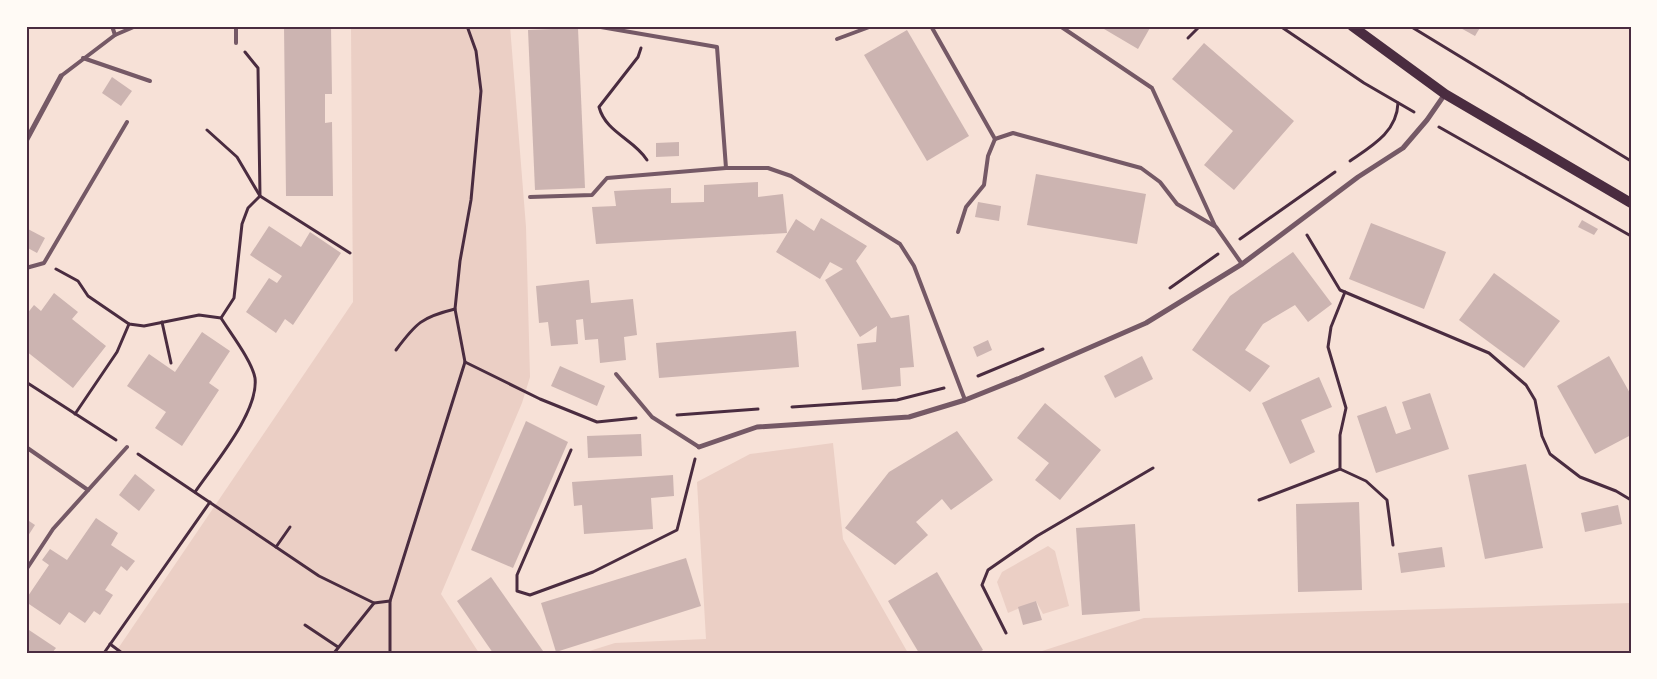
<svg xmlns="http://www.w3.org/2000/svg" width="1657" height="679" font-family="'Golos Text',sans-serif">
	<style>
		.green { fill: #ebcfc5 }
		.building { fill: #ccb4b1 }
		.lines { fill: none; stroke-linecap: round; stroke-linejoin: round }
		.path { stroke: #4a2c40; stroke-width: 3 }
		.service { stroke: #755966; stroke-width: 4 }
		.minor { stroke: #755966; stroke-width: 5 }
		.secondary { stroke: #4a2c40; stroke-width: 10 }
		.neatline { fill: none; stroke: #4a2c40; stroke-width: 2 }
	</style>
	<rect width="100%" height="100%" fill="#f7e1d7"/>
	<g class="green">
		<polygon points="351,26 510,26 526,227 530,377 522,403 441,594 479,653 115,653 353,302"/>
		<polygon points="833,443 843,539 908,653 583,653 615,643 706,639 697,482 750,454"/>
		<polygon points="1048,546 1055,551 1069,606 1043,614 1036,601 1008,613 997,582 1002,572"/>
		<polygon points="1631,603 1631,653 1036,653 1144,618"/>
	</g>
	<g class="building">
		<polygon points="284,26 331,26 332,94 325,94 325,123 332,122 333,196 286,196"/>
		<polygon points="1099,26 1151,26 1138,49"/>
		<polygon points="1457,26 1481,26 1475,36"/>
		<polygon points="578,28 585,188 535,190 528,30"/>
		<polygon points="907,30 969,136 927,161 864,55"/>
		<polygon points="1204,43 1294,121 1234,190 1204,165 1233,131 1172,79"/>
		<polygon points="112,77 132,91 121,106 102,93"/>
		<polygon points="679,142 679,156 656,157 656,143"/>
		<polygon points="1036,174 1146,194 1137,244 1027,225"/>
		<polygon points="758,182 758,197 783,194 787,233 596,244 592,207 616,206 614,191 671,188 671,203 704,202 704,185"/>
		<polygon points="978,202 1001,206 999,221 975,217"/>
		<polygon points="821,218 867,246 856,261 891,318 909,315 914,367 900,368 901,386 862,390 857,344 876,342 877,326 860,337 825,280 843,269 830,262 820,279 776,252 796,219 814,231"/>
		<polygon points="1582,220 1598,229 1594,235 1578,227"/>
		<polygon points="1371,223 1446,252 1424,309 1349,279"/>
		<polygon points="269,226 301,247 310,232 341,253 293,325 285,319 276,333 246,312 269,278 277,283 282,276 250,255"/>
		<polygon points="26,228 45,238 37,253 26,247"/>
		<polygon points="1293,252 1332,304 1308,322 1295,305 1263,324 1245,350 1270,366 1250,392 1192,350 1230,296"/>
		<polygon points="1494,273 1560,321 1524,368 1459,320"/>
		<polygon points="589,280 591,303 633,299 637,335 624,337 626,360 600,363 598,339 585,340 583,319 576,320 578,344 551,346 548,322 539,323 536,286"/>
		<polygon points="54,293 78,312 72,319 106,346 73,388 26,351 26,315 34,305 41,311"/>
		<polygon points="796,331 799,367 659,378 656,343"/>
		<polygon points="202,332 230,351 209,383 219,390 182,446 155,428 166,412 127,386 149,354 175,372"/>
		<polygon points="988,340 992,350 977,357 973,347"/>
		<polygon points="1142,356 1153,379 1115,398 1104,376"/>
		<polygon points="1609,356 1631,395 1631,435 1595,454 1557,386"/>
		<polygon points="560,366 605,386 597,406 551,386"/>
		<polygon points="1319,377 1332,407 1301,420 1315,452 1290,464 1262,403"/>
		<polygon points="1430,393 1449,449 1376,473 1357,416 1386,406 1396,434 1411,429 1402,402"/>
		<polygon points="1045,403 1101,450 1060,500 1035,480 1049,463 1017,438"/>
		<polygon points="526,421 568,442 513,568 471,550"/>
		<polygon points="957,431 993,480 951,510 942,499 916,522 928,535 895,565 845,528 889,472"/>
		<polygon points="641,434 642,456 588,458 587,436"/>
		<polygon points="1526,464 1543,548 1485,559 1468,475"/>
		<polygon points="135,474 155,490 139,511 119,495"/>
		<polygon points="673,475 674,496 651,498 653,529 584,534 582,505 574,506 572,482"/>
		<polygon points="1359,502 1362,590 1298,592 1296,504"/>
		<polygon points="1618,505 1622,524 1585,532 1581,513"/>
		<polygon points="96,518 118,533 111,545 135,561 127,571 121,566 105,590 113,595 100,615 94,611 85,623 69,612 60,625 26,602 26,599 49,565 42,560 50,549 67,560"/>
		<polygon points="26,519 35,525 26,539"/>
		<polygon points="1135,524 1140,611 1082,615 1076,528"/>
		<polygon points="1442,547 1445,567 1401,573 1398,553"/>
		<polygon points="686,558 701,606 556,652 541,603"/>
		<polygon points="937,572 983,650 978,653 919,653 888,601"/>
		<polygon points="491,577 543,651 541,653 493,653 457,601"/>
		<polygon points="1036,601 1042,620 1023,625 1018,607"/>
		<polygon points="26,628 56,648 52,653 26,653"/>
	</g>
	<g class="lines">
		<g class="path">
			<polyline points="1280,26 1364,83 1414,112"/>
			<polyline points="1410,26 1631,161"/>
			<polyline points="1188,38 1200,26"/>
			<path d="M641,48L638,57L599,107C606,133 634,139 647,160"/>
			<polyline points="1439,127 1631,236"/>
			<polyline points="207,130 237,157 260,196 350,253"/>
			<path d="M1350,161C1372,146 1397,132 1398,103"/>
			<polyline points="1307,235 1340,290 1489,353 1526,385 1535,400 1542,436 1550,454 1580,477 1616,491 1631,500"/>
			<polyline points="1240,239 1335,172"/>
			<path d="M56,269L78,281L88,296L129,324L144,326L199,315L221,318C231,334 252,361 255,378C259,412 214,464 195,492"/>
			<polyline points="1170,288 1218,254"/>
			<polyline points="221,318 234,298 242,224 248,208 260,196 258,68 245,52"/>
			<polyline points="162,322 171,363"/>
			<path d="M396,350C416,323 422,317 455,309"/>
			<polyline points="465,362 540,399 597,422 636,418"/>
			<polyline points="978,376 1043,349"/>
			<polyline points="26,382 116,440"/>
			<polyline points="792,407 897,400 944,388"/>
			<polyline points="75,414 117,352 129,324"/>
			<polyline points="677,415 758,409"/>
			<polyline points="571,450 517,575 517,591 530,595 593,572 677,530 695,459"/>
			<polyline points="138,454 319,576 374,603"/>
			<polyline points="1340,469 1340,435 1346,408 1328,347 1331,327 1345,292"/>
			<polyline points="1259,500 1340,469 1366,481 1387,500 1393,545"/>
			<polyline points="276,547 290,527"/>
			<polyline points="305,625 338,647"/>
			<polyline points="1006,633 982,585 988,570 1037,536 1153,468"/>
			<polyline points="110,644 122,653"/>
			<polyline points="104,653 210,502"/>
			<polyline points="334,653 374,603 390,601"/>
			<polyline points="390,653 390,601 465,362 455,309 460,261 471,200 481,91 476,51 467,26"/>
		</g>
		<g class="service">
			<polyline points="112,26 115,35"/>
			<polyline points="236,26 236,43"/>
			<polyline points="595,26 717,47 726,168"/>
			<polyline points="931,26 995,139 1013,133 1141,168 1160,182 1177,204 1216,227 1242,264"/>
			<polyline points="1060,26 1152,88 1215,226"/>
			<polyline points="837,39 872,26"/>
			<polyline points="83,58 150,81"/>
			<polyline points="61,76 115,35 136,26"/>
			<polyline points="530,197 592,195 607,178 726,168 768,168 791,176 900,244 914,266 965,400"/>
			<polyline points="958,232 966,207 984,185 988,156 995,139"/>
			<polyline points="26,268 44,263 127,122"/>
			<polyline points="616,374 652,417 699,447"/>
			<polyline points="26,447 88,490"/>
			<polyline points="26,570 53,529 127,447"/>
		</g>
		<g class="minor">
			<polyline points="26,141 61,76"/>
			<polyline points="699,447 757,427 909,417 965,400 1020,378 1146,323 1242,264 1358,177 1403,148 1427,120 1445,94"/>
		</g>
		<polyline class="secondary" points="1352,26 1445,94 1631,203"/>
	</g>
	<rect width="1657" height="679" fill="none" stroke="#fffaf5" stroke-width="55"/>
	<rect x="28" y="28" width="1602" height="624" class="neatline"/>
</svg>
